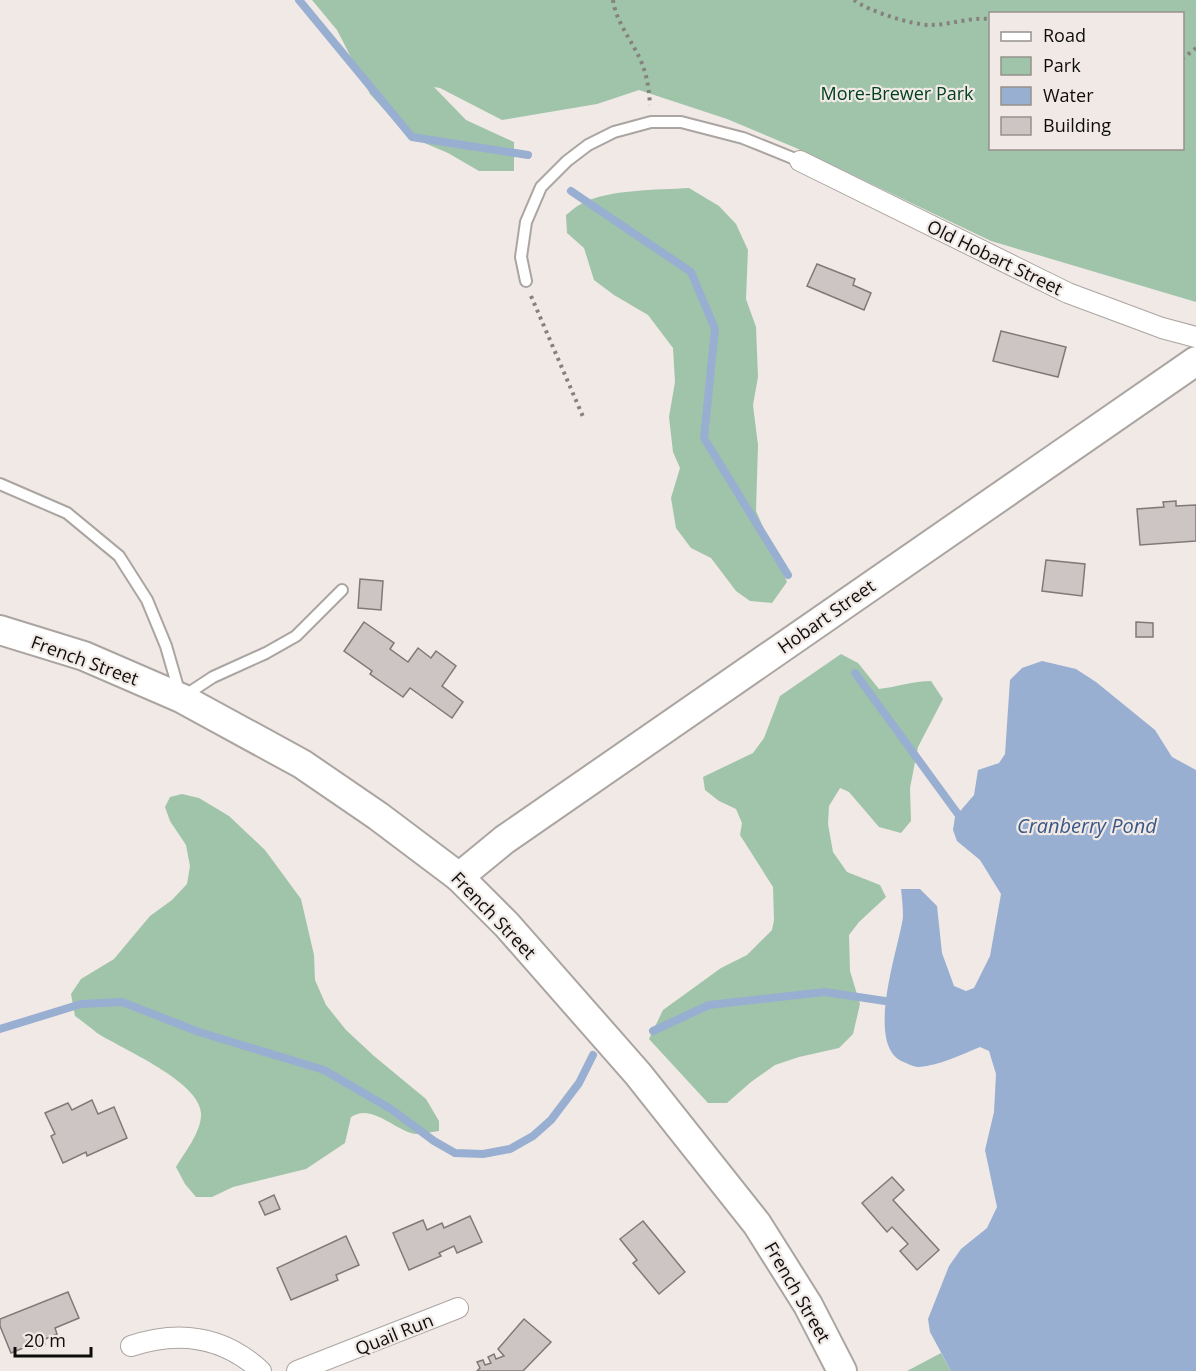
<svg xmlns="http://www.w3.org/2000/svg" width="1196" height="1371" font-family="'Open Sans',sans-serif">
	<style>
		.green { fill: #a0c4a9; fill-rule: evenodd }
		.water { fill: #98afd1 }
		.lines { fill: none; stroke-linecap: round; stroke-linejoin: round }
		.stream { stroke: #98afd1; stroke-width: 8 }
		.building { fill: #cdc5c3; stroke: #807977; stroke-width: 1.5 }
		.lane-casing { stroke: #aba5a1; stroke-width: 14 }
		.street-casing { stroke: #aba5a1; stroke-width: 22 }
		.secondary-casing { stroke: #aba5a1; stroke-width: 32 }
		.path { stroke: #85817e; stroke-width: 4; stroke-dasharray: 3 4.5; stroke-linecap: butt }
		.lane { stroke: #fff; stroke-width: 10 }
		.street { stroke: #fff; stroke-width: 20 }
		.secondary { stroke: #fff; stroke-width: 28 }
		.labels { text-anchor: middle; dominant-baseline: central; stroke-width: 4.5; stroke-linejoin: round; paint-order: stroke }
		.park-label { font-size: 18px; fill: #00411f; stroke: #f0e9e5 }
		.street-label { font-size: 18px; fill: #0f0d0c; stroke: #f0e9e5 }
		.water-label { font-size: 20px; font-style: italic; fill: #395887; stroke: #f0e9e5 }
	</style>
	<rect width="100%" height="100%" fill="#f0e9e5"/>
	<g class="green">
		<path d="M312,0H1196V302L991,241L796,148L727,119L639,90L597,104L502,120L440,88L434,87L466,120L514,142V171H479L448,153L408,136L370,94L337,30ZM990,14H1182V148H990Z"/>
		<path d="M689,188L719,206L736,224L748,250L746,299L756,327L758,377L753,405L758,445L756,511L787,582L772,603L750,601L736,591L711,558L691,548L676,528L671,498L680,468L673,452L669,417L675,382L673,348L648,315L614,295L594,280L584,248L567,233L566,215C570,212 575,207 581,204C608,189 658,190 689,188Z"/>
		<path d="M841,654L858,663L879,689C897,687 913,681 931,681L943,699L918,747L910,788L911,821L901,833L879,827L849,792L840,788L829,806L828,824L833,852L847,872L880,885L886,897L859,922L849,935L850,971L860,1004L853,1034L839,1048L799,1057L775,1065L751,1082L727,1103H708L649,1039L663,1010L721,968L747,955L772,930L774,920L773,887L740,835L742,823L736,809L719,801L705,790L703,777L753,753L764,738L780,696Z"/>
		<path d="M182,794L199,798L229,816L265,850L301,899L314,955L315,980L326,1005L346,1030L374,1056L426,1099L439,1121V1131C430,1132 418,1136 411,1133C391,1127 371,1104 351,1117L345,1143L306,1169L233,1187L212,1197H196L185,1184L176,1167C185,1152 202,1131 201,1113C199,1081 122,1049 97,1033C90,1027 82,1021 75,1016L71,994L81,979L114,959L150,916L172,900L187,884L190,866L186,845L170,821L165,807L170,797Z"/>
		<polygon points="941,1353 951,1371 907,1371"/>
	</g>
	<path class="water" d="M1042,661L1076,669L1096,682L1155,730L1172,757L1196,770V1371H951L930,1332L928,1319L949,1266L961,1249L987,1228L997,1207L985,1150L994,1112L996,1074L989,1051L980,1047C961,1055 940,1065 919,1067C915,1067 910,1065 906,1063C862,1050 899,948 903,917C903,908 902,898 901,889H920L937,906L942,953L954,986L966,991L974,988L990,956L1001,894L980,860L957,841L953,830L955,817L974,795L978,770L999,763L1005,754L1010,680L1022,668Z"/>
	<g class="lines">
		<g class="stream">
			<polyline points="299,0 412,137 528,155"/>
			<polyline points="571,191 691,272 715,329 704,438 788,575"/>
			<polyline points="855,673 963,821"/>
			<polyline points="0,1029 81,1004 122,1002 199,1032 324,1070 391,1109 434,1141 455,1153 483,1154 510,1149 533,1136 551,1120 579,1083 593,1055"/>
			<polyline points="653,1031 709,1005 825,992 885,1001"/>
		</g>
	</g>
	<g class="building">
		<polygon points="817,264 855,279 853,285 871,293 864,310 807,286"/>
		<polygon points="1001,331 1066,347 1058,377 993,361"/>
		<polygon points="1176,501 1176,506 1196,505 1196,541 1140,545 1137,509 1164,507 1163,502"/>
		<polygon points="1046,560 1085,564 1082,596 1042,591"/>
		<polygon points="360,579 383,581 381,610 358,608"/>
		<polygon points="364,622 394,643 390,649 408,662 418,648 431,658 436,651 456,666 442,686 463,702 452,718 410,688 403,697 370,674 372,671 344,651"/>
		<polygon points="1136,622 1153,623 1153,637 1136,637"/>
		<polygon points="92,1100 98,1114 114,1107 127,1138 87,1156 86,1152 63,1163 51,1136 55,1134 45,1113 68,1103 72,1110"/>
		<polygon points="892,1177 904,1190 893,1200 939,1250 917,1270 900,1251 908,1244 892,1227 887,1232 862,1203"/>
		<polygon points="274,1195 280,1209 265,1215 259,1202"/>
		<polygon points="470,1216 482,1242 457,1253 454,1246 439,1253 441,1256 409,1270 393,1233 423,1220 427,1230 442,1223 444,1228"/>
		<polygon points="643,1221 685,1272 659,1294 633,1263 637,1260 620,1239"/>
		<polygon points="346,1236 359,1265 336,1275 338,1280 291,1300 277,1268"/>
		<polygon points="68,1292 79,1318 55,1328 57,1334 43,1340 45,1344 34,1349 33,1344 11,1353 0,1326 0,1319"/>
		<polygon points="524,1319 551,1342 523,1371 477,1371 480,1368 477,1362 483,1360 485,1365 491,1363 488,1357 494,1354 496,1359 504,1356 498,1349"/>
	</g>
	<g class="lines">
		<g class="lane-casing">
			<g id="lane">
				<polyline points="526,281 521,257 526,222 541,187 567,161 588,145 614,132 651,122 681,122 743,138 800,161"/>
				<polyline points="0,484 67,513 119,556 147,600 166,646 181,698 213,677 266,653 296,636 342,590"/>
			</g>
		</g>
		<g class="street-casing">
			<g id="street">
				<polyline points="800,161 1068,293 1162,328 1196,337"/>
				<path d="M131,1346C179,1330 223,1336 261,1371"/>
				<polyline points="297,1371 458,1308"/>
			</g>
		</g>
		<g class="secondary-casing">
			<g id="secondary">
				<polyline points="0,630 84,656 181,698 302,764 378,816 459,877 507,925 638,1074 757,1224 808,1305 842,1371"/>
				<polyline points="459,877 504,840 1196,361"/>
			</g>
		</g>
		<g class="path">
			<path d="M613,0C616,22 631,39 640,59C647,74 649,89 650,105"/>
			<path d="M854,0C868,11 912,25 930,25C950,25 969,17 990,19"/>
			<polyline points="1182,59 1196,48"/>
			<polyline points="531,296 584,419"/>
		</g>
		<use href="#lane" class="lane"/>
		<use href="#street" class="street"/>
		<use href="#secondary" class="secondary"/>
	</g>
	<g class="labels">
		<g class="park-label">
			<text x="897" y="93">More-Brewer Park</text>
		</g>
		<g class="street-label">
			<text transform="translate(995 257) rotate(26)">Old Hobart Street</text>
			<text transform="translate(826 616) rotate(-35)">Hobart Street</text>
			<text transform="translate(85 660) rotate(20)">French Street</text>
			<text transform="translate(494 915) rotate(46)">French Street</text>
			<text transform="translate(798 1292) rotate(60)">French Street</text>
			<text transform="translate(394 1334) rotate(-22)">Quail Run</text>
		</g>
		<g class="water-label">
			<text x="1087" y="825">Cranberry Pond</text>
		</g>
	</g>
	<rect x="989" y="12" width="195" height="138" fill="#f0e9e5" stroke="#96918e" stroke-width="1.5"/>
	<rect x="1001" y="32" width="30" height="9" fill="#ffffff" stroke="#96918e" stroke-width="1.5"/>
	<text x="1043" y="42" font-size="18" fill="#0f0d0c">Road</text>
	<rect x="1001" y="57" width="30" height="18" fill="#a0c4a9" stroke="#96918e" stroke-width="1.5"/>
	<text x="1043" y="72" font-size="18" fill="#0f0d0c">Park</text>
	<rect x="1001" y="87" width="30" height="18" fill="#98afd1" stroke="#96918e" stroke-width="1.5"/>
	<text x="1043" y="102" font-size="18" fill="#0f0d0c">Water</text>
	<rect x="1001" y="117" width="30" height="18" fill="#cdc5c3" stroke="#96918e" stroke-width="1.5"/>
	<text x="1043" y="132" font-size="18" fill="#0f0d0c">Building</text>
	<path d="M15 1347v9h76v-9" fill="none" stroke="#0f0d0c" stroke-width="3"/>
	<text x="24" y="1347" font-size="18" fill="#0f0d0c" stroke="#f0e9e5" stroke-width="4.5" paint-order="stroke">20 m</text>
</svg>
